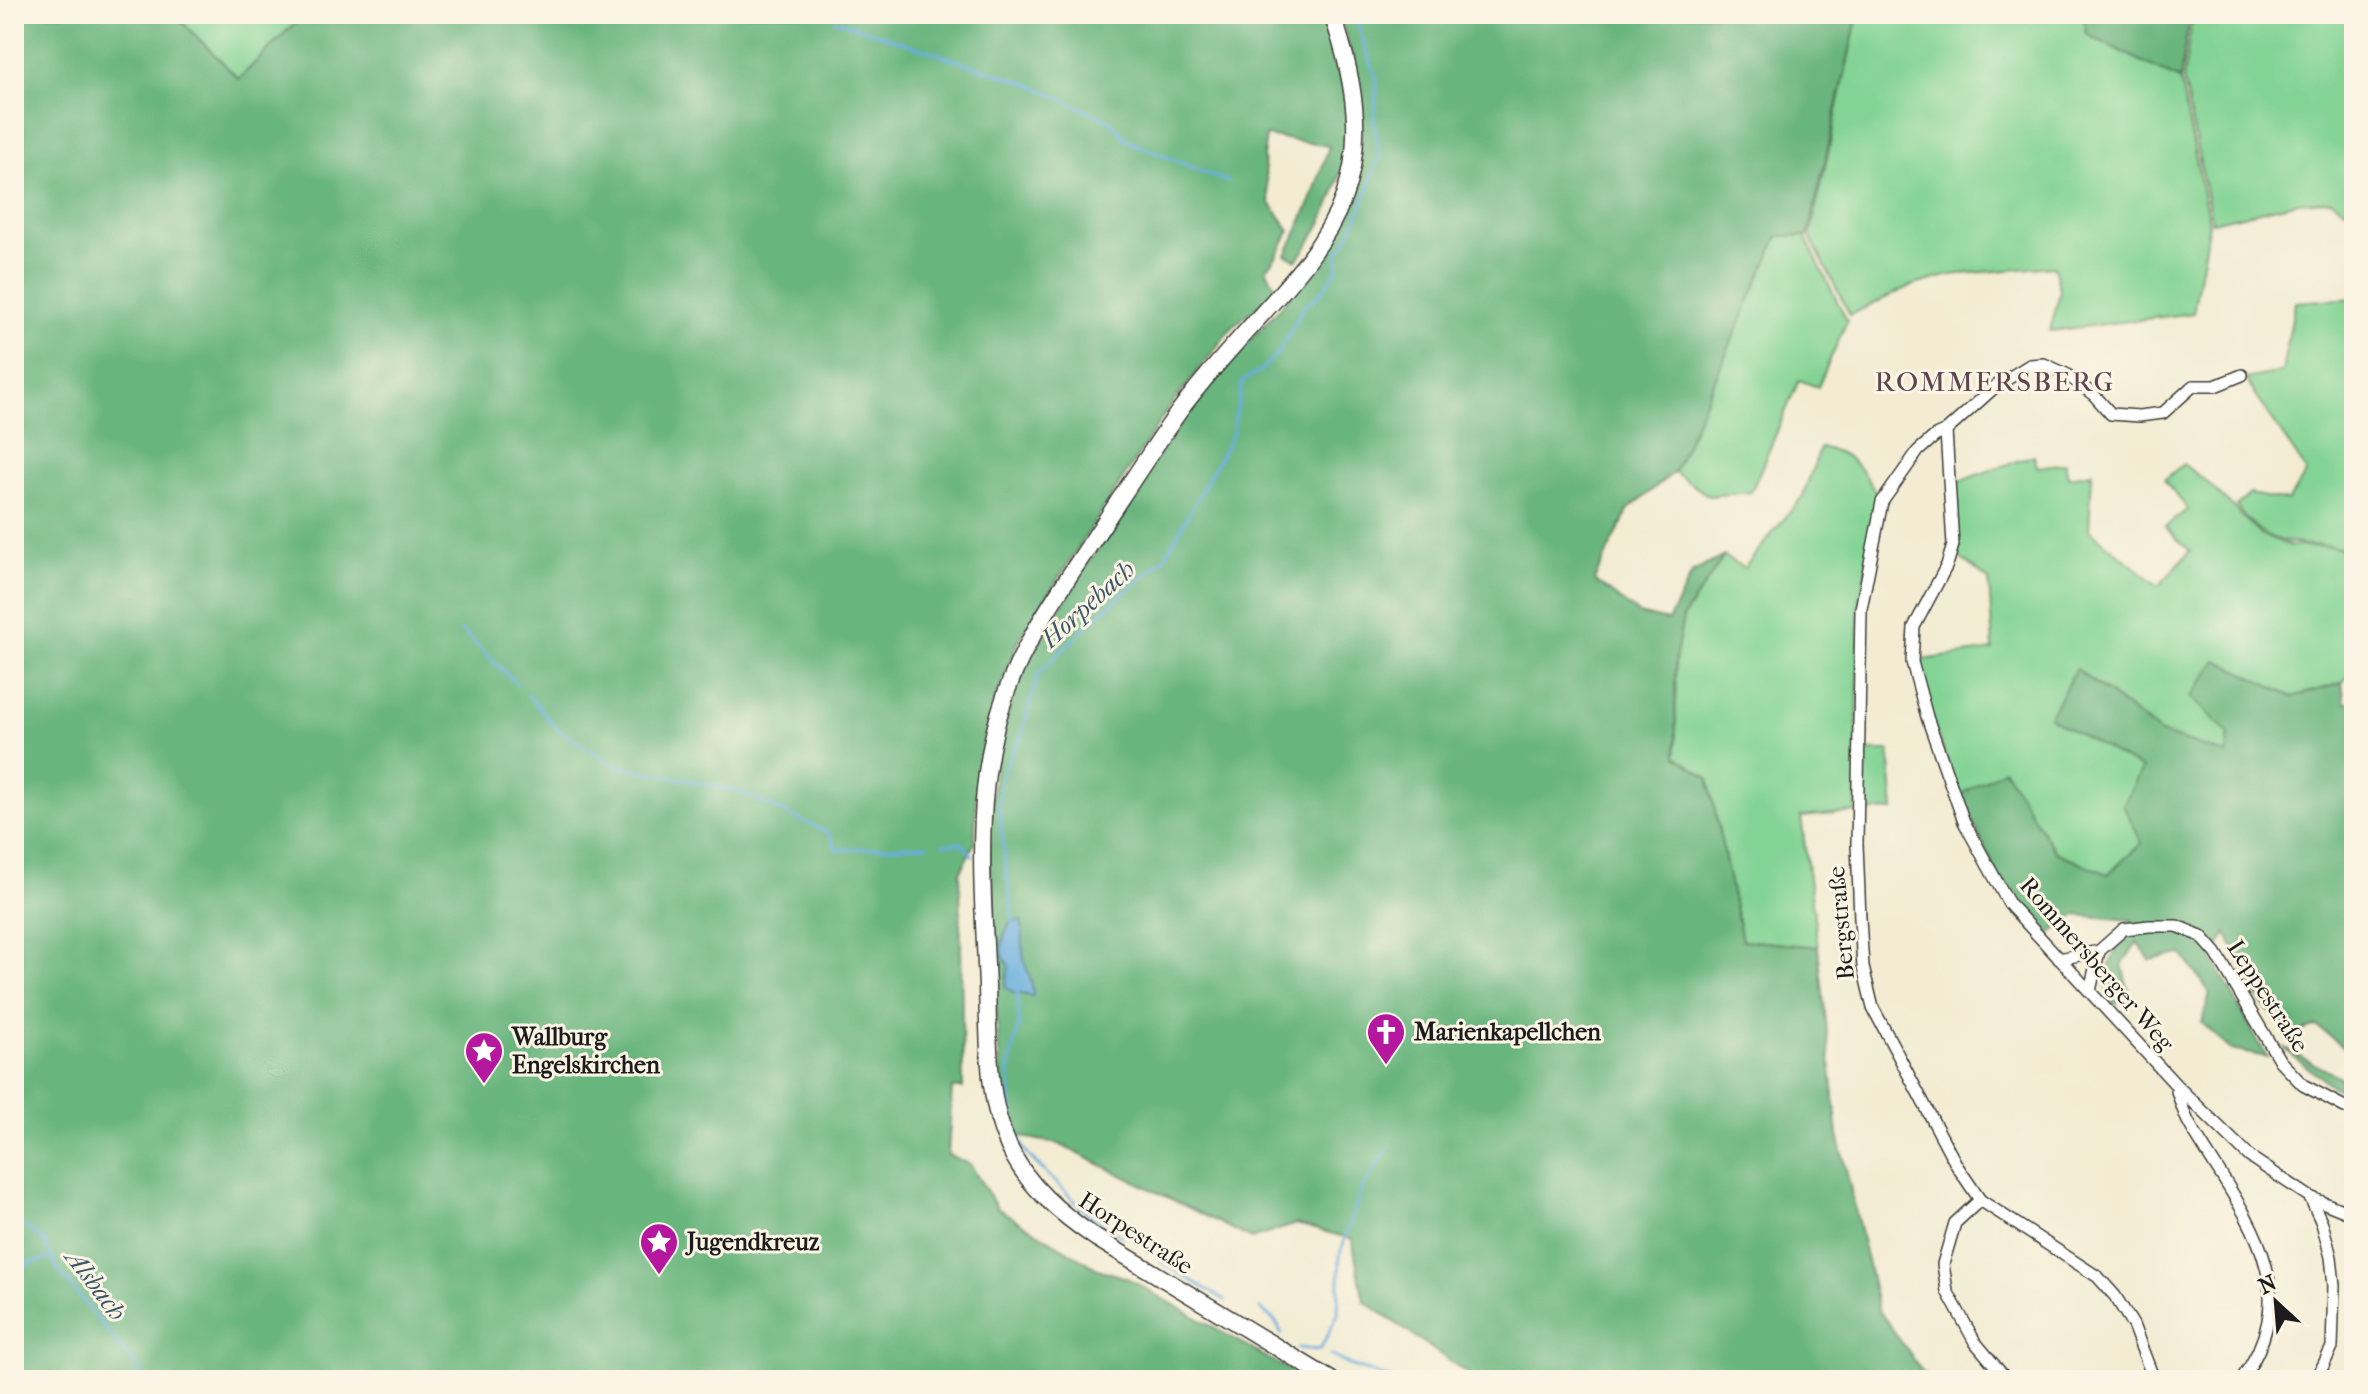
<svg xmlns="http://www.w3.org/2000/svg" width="2368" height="1394" font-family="'IM FELL French Canon',serif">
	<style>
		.green { fill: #82d394; stroke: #4f7858; stroke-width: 2 }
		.forest { fill: #69b57e; stroke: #42684d; stroke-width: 2 }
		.water { fill: #66addd; stroke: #41647c; stroke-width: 2 }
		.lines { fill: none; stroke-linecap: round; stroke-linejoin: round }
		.stream { stroke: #66addd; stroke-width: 3 }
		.street-casing { stroke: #3c3b37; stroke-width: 14 }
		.secondary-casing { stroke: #3c3b37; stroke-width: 19 }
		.street { stroke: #fff; stroke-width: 11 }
		.secondary { stroke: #fff; stroke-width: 16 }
		.labels { text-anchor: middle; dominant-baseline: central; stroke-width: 6; stroke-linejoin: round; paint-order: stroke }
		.street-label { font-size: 24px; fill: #1c1c1c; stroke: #fcf5e5 }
		.poi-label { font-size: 24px; font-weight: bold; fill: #1c1c1c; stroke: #fcf5e5; text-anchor: start }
		.water-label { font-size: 26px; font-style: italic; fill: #3a5669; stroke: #fcf5e5 }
		.quarter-label { font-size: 28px; letter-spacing: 2px; fill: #5e4650; stroke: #fcf5e5 }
	</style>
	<rect width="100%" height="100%" fill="#fcf5e5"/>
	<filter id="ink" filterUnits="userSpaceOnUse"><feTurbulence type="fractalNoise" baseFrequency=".0125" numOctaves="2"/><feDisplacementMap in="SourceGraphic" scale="16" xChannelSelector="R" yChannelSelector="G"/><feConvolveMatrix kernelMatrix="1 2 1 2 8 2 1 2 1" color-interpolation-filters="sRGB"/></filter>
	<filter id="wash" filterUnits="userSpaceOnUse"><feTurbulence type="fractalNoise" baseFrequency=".006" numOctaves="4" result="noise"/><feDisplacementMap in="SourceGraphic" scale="32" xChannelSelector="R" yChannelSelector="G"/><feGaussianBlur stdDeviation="1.8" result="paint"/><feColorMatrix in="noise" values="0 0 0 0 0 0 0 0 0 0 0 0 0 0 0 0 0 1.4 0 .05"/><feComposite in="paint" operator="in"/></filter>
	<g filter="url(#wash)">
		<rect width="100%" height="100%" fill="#f3ecd3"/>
		<g class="green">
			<polygon points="179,14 304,14 239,79 185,25"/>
			<polygon points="1858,14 2083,14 2086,34 2180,80 2209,223 2193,313 2050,331 2060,292 2054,266 1950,275 1911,286 1850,315 1810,237"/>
			<polygon points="2193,14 2354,14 2354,215 2331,200 2299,202 2212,222 2183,79"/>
			<polygon points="1778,236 1805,236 1847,321 1818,387 1799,380 1751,492 1709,496 1674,472"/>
			<path d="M2354,298V551C2324,542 2290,549 2263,533C2253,527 2244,515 2236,506L2250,494L2288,501L2307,472L2245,379L2282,372L2295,302Z"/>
			<path d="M1820,448C1852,450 1864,473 1879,498L1859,608L1856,812L1801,817L1818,947L1742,940L1708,778L1676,756L1675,660L1683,618L1724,556L1744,568L1803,496Z"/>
			<polygon points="2034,455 2037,467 2065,463 2068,477 2092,473 2089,530 2159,586 2190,551 2165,527 2188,509 2164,480 2183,464 2208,483 2260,534 2290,546 2333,547 2354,554 2354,670 2342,683 2292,697 2217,660 2191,697 2229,733 2228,755 2161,733 2077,669 2050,717 2142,769 2142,843 2108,875 2055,852 2004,770 1960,795 1930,716 1914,661 1993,650 1989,580 1954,553 1954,483"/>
			<polygon points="1861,751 1889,751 1894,810 1861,812"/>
		</g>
		<g class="forest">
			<path d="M14,14H169L185,25L239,79L304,14H1322C1332,40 1342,69 1346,96C1355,151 1332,214 1299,258L1297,260L1286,255L1311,201L1329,146L1266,136L1263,157L1270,203L1290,230L1278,254L1266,269L1277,290L1233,326L1168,409L1020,638L995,699L983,741L976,784L975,842L960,872L963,1088H952L948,1155L970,1164L997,1208L1098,1269L1127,1278L1306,1380H14Z"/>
			<path d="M1339,14H1858L1808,236H1778L1674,472L1629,509L1594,580L1639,614L1668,621L1693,572L1724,556L1683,617L1675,660L1676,756L1708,778L1742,940L1818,947L1838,1134L1878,1309L1928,1380H1477L1364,1301L1352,1239L1296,1224L1252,1239L1059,1144L1012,1135L1000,1073L987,840L995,770L1002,733L1014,694L1026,664L1042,637C1093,555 1144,472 1202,394C1224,365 1251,340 1275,313C1364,215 1382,140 1339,14Z"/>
			<polygon points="2083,14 2190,14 2180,80 2086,34"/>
			<polygon points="2217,660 2292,697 2342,683 2345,703 2354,703 2354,1056 2317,1026 2292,1034 2259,1001 2226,933 2212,958 2267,1057 2231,1050 2202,1023 2210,993 2182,954 2150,960 2137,942 2122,965 2130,996 2113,1005 2104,979 2119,941 2132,920 2076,915 2043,939 2010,902 1960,795 2004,769 2055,852 2108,874 2142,843 2123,805 2142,769 2049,717 2076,669 2161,733 2227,755 2229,733 2191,697"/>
			<polygon points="2282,1047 2345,1080 2354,1079 2354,1094 2333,1087"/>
		</g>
		<path class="water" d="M1021,920C1024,933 1022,946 1024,959C1027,973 1034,982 1033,996L1014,993L1005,987L1009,966C997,951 1002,939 1010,923Z"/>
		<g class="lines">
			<g class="stream">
				<polyline points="835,20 1032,85 1110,121 1128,141 1228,182"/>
				<polyline points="461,630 517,684"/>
				<polyline points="528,695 558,730 614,765 738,791 829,833 837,850 927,845"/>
				<polyline points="943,844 961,843 973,856"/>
				<polyline points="1013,924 999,810 1000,786 1003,771 1021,737 1038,674 1094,619 1164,559 1232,435 1242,382 1260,371 1278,353 1305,305 1323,291 1338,268 1339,250 1345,244 1360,211 1380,156 1374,123 1377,81 1354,14"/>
				<polyline points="1017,992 1019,1022 1009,1068 1014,1131 1028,1155 1089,1215 1121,1236"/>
				<polyline points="14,1216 16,1221 43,1239 58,1270 147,1380"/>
				<polyline points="1160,1262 1225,1300"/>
				<polyline points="14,1271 30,1263 52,1258"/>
				<polyline points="1260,1308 1275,1321 1282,1334"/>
				<polyline points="1298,1348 1320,1350 1338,1314 1340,1254 1351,1221 1362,1189 1390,1146"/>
				<polyline points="1331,1355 1347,1364 1394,1380"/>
			</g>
		</g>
	</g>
	<g filter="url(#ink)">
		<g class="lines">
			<g class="street-casing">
				<g id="street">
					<polyline points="1946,431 1953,545 1947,565 1914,627 1912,662 1927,717 1964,822 2009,904 2176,1085 2250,1157 2310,1197 2354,1215"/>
					<polyline points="2059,959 2099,951 2124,929 2149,926 2177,926 2201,936 2216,953 2280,1061 2303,1085 2354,1112"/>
					<polyline points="2090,991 2099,951"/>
					<path d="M2177,1091C2181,1102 2184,1115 2190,1125C2239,1209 2311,1283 2241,1380"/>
					<polyline points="2310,1197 2322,1223 2331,1257 2334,1285 2332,1347 2321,1370"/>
					<polyline points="1980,1200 1955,1223 1943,1264 1947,1291 1975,1342 2007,1380"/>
					<polyline points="2154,1380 2133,1325 2115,1296 2098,1277 1980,1200 1957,1166 1873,1008 1863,967 1860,918 1857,844 1861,609 1882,502 1918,451 1935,436 1946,431 1996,386 2030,365 2044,364 2066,374 2094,395 2111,414 2139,416 2163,413 2193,386 2215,386 2242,375"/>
				</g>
			</g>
			<g class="secondary-casing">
				<path id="secondary" d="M1331,1380L1096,1238C1061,1214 1027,1186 1009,1147C986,1098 989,1040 987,987C983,888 972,787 1006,693C1025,640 1058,593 1089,546C1119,501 1148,455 1180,410C1289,264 1406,224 1332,14"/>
			</g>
			<use href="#street" class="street"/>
			<use href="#secondary" class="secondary"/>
		</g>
	</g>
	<defs>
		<g id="church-pin" transform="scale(2)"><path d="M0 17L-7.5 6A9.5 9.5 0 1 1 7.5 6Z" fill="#b5179e" stroke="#fcf5e5"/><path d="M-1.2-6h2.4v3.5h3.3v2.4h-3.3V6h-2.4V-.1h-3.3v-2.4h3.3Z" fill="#fff"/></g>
		<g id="sight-pin" transform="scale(2)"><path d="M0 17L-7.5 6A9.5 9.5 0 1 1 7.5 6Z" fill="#b5179e" stroke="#fcf5e5"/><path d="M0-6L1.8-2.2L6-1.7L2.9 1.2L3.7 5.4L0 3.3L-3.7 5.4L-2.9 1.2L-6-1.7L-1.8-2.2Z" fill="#fff"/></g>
	</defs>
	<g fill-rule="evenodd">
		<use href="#church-pin" x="1386" y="1032"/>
		<use href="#sight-pin" x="484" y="1051"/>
		<use href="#sight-pin" x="659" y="1242"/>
	</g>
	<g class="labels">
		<g class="street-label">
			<text transform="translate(1841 923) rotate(-95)">Bergstraße</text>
			<text transform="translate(2097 964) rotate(49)">Rommersberger Weg</text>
			<text transform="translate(2268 996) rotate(57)">Leppestraße</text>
			<text transform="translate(1136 1233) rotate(33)">Horpestraße</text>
		</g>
		<g class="poi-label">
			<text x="1414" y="1032">Marienkapellchen</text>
			<text x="512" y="1037">Wallburg<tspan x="512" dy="28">Engelskirchen</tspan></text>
			<text x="687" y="1242">Jugendkreuz</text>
		</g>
		<g class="water-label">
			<text transform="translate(1088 604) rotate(-42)">Horpebach</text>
			<text transform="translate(96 1285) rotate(53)">Alsbach</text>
		</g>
		<g class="quarter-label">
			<text x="1995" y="381">ROMMERSBERG</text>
		</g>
	</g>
	<rect width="2368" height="1394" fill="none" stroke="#fcf5e5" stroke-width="48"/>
	<g transform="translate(2276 1302) rotate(334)" stroke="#fcf5e5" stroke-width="6" paint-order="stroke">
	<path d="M0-6L14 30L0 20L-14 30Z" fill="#1c1c1c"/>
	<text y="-12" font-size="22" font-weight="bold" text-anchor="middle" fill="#1c1c1c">N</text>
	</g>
</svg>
